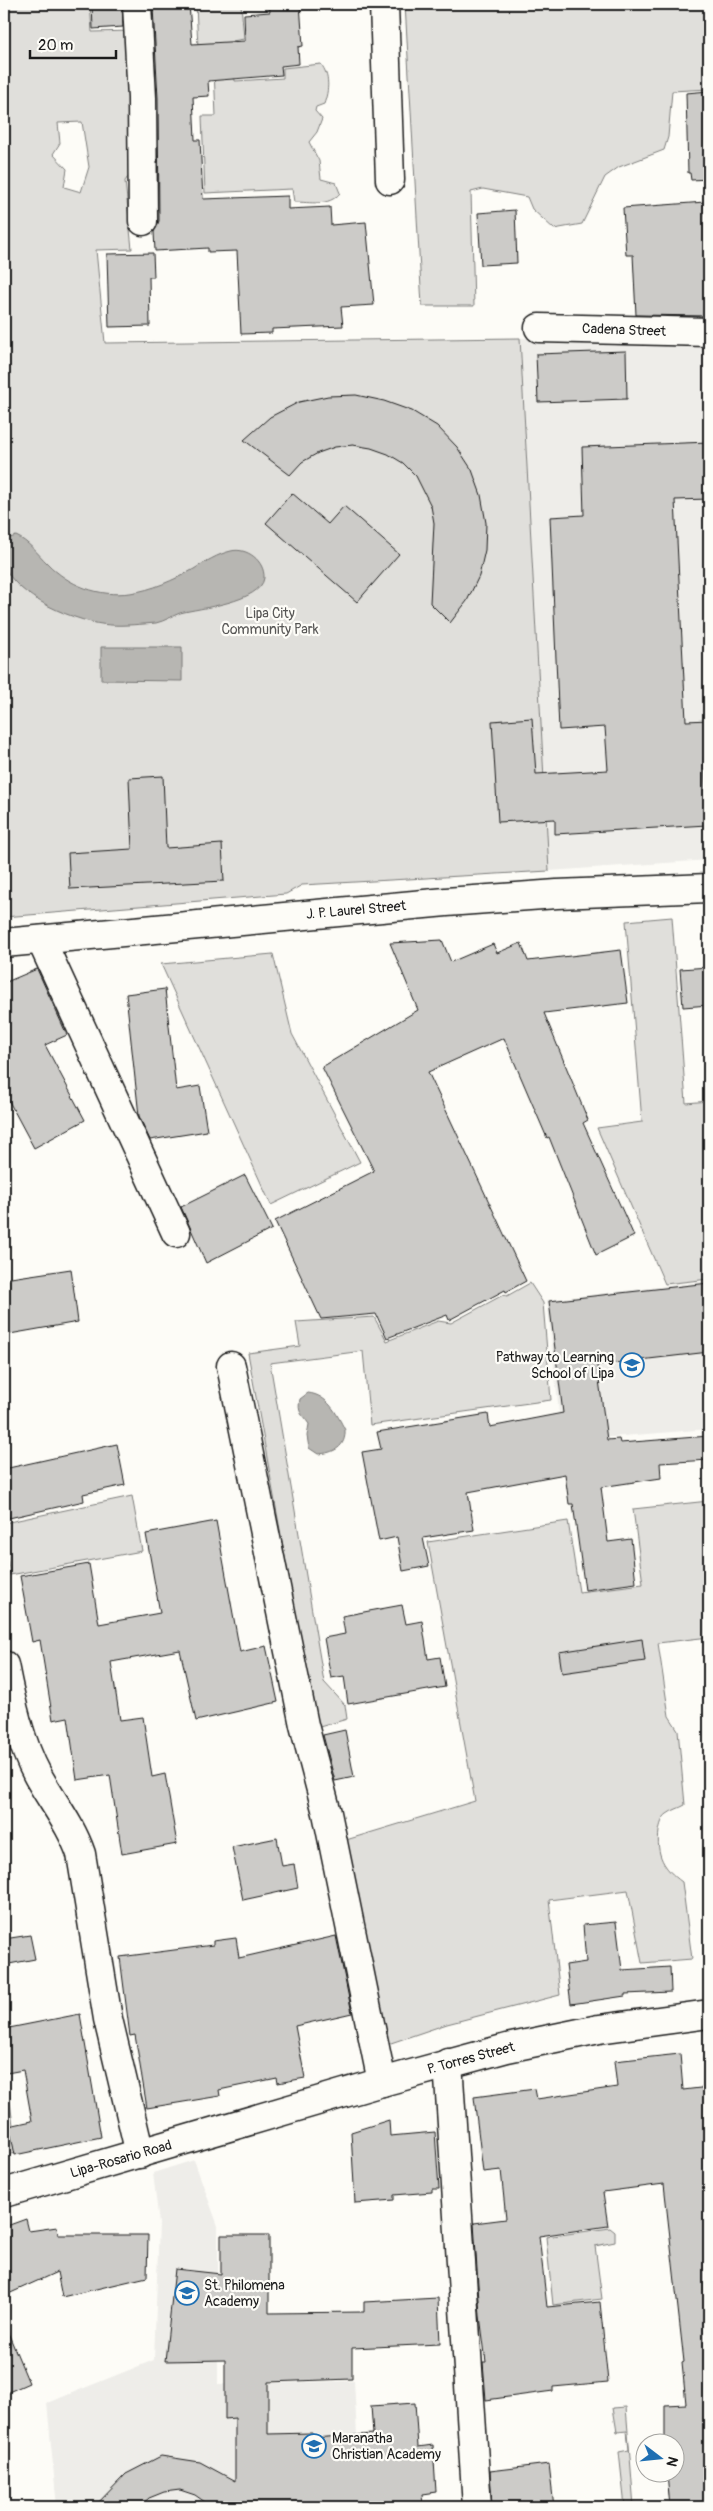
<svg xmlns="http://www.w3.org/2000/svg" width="713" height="2511" font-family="Pangolin,sans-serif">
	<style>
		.built { fill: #eeede9 }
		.green { fill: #e0dfdb; stroke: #7e7e7c; fill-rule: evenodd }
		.water { fill: #b7b6b2; stroke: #797876 }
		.building { fill: #cccbc8; stroke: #1c1c1c }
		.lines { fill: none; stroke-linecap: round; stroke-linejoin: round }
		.street-casing { stroke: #1c1c1c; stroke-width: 31 }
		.secondary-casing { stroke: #1c1c1c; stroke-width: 31 }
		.primary-casing { stroke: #1c1c1c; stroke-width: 31 }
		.street { stroke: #fdfcf7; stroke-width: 28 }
		.secondary { stroke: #fdfcf7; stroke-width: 28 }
		.primary { stroke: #fdfcf7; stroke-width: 28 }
		.labels { text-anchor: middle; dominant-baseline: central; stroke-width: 4.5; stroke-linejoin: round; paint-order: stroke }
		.street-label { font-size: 14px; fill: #1c1c1c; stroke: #fdfcf7 }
		.park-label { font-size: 14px; fill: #575655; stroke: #fdfcf7 }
		.poi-label { font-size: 14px; fill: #1c1c1c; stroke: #fdfcf7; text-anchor: start }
	</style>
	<rect width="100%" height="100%" fill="#fdfcf7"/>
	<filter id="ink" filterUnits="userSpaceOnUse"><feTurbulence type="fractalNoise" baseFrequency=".02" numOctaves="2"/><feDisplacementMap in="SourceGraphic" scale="10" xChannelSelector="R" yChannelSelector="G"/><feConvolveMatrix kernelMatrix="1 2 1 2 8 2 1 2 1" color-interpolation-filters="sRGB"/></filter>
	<g filter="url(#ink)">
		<g class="built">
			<polygon points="520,338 709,343 709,860 549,871"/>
			<polygon points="709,1281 709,1429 562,1441 547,1300"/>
			<polygon points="194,2160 218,2226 218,2384 354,2381 361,2507 57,2507 47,2403 154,2360 159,2223 153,2173"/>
		</g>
		<g class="green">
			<path d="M4,4H90L92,32L132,31L133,170L125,181L132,249L96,250L105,343L520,338L549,871L302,885L286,894L4,917ZM82,122L89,167L81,192L64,187L67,169L53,154L60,143L58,123Z"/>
			<path d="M196,4H241L244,39L232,41L235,81L283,78V68L321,64C330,76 329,90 324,104L316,107L315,111L322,119L317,132L309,142L319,161L321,179L336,183L340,193C329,207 310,202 294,202L292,189L205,193L202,116H216L213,47L198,48Z"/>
			<polygon points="405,4 709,4 709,89 672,91 668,137 664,150 619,167 605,177 582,224 554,229 532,209 527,197 483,189 471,192 474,306 422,306"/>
			<polygon points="672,917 686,1103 709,1101 709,1279 665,1284 597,1128 642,1122 626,921"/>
			<polygon points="273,954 292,1034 360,1162 271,1205 161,964"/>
			<polygon points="530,1283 543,1303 551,1400 370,1425 363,1351 270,1363 324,1682 345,1705 347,1719 316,1728 248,1353 300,1346 296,1322 374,1317 387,1341 438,1321 451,1323 503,1295 507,1296"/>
			<polygon points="132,1496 142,1551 10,1575 4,1538 4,1523"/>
			<path d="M709,1501V1637L658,1643L669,1716L678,1730L685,1805C680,1808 672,1810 667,1814C662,1817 660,1826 659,1831C656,1855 663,1868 682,1882L692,1959L642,1963L628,1890L549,1900L560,1995L447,2024L388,2044L346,1840L475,1801L428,1542L568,1521L579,1592L643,1584L633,1509Z"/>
			<polygon points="4,2056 13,2125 10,2126 15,2153 4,2156"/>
			<polygon points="610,2228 615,2232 615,2242 595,2246 602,2299 553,2305 546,2237"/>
			<polygon points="626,2407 634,2507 625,2507 619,2452 629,2450 627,2431 617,2432 613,2408"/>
		</g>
		<g class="water">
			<path d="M16,536C28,541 38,554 47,563C69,586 99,597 130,593C152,590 174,580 194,569C205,562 218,554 231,551C247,547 265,561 264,578C261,602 199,608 180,613C172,616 165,621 156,623C144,624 122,626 111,625C80,624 11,596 4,563C2,556 4,547 4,540Z"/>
			<polygon points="101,647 182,647 182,681 101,680"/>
			<path d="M308,1393C328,1395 337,1414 345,1430C346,1447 334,1453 318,1454L309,1448L307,1436L309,1424C302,1414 297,1413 300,1399Z"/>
		</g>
		<g class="building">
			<polygon points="92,4 122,4 123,27 93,29"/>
			<polygon points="171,4 189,4 192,44 245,41 244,14 270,12 269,4 300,4 303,46 298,47 299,64 281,66 282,75 208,81 209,96 193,97 195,140 200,140 203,199 288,196 288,209 330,207 331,225 366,222 374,305 341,307 343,326 272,329 272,333 241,334 237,251 208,252 208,248 155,251 154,232 159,221 158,98 153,7"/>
			<polygon points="709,91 709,179 691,180 690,173 688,173 686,93"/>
			<polygon points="705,202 709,316 636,315 633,255 626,255 623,208"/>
			<polygon points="515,210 517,263 481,265 478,213"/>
			<polygon points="153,253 154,277 149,277 150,326 109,327 107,254"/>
			<polygon points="626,351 627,399 538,402 536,354"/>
			<polygon points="356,395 384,401 412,411 437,426 457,447 472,470 481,495 486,523 485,550 479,576 467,601 450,623 430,603 434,523 431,506 416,476 403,463 388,454 371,448 353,445 335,447 318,453 302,462 290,475 244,440 270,417 299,402 328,396"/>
			<polygon points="709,442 709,499 675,500 686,721 709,720 709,757 704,757 707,825 555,834 555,819 498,822 492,721 532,718 536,774 608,770 605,727 559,730 550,517 584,515 582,447"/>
			<polygon points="292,493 328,524 344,506 399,554 357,602 266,523"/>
			<polygon points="163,776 166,848 222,844 224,881 70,889 68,853 132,849 129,778"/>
			<polygon points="442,940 451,962 493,944 497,953 521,943 528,961 621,950 628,1003 544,1013 588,1120 583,1123 634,1236 596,1255 549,1137 547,1138 504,1038 428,1072 526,1281 506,1292 505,1290 449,1320 447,1315 387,1338 376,1314 321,1319 275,1221 374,1171 322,1067 418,1010 390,943"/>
			<polygon points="709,967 709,1005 683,1007 680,969"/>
			<polygon points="37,969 67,1035 45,1045 85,1120 34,1148 4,1092 4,983"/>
			<polygon points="165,989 176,1090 200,1086 207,1131 150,1140 139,1116 126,994"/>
			<polygon points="245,1175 272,1229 206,1263 181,1207"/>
			<polygon points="71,1269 78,1322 4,1335 4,1279"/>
			<polygon points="709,1283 709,1352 597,1365 607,1440 619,1439 620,1443 709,1436 709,1460 660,1463 661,1478 601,1487 608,1542 631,1539 636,1583 585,1590 573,1504 569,1504 565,1474 468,1492 474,1530 423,1538 429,1566 403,1571 397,1537 379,1541 362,1452 381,1449 377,1432 488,1414 490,1427 563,1413 549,1301"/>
			<polygon points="117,1444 125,1485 83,1494 84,1501 9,1518 4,1491 4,1469"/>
			<polygon points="216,1521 240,1652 266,1646 278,1702 196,1721 180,1650 111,1662 120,1720 143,1717 152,1777 165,1774 177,1844 122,1854 110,1775 77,1780 68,1717 53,1720 40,1640 32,1642 20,1576 89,1564 99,1624 160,1613 146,1534"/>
			<polygon points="402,1605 406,1624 422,1621 428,1659 440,1657 445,1687 348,1704 344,1676 331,1678 324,1638 345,1634 342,1616"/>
			<polygon points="642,1639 645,1661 562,1673 559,1652"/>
			<polygon points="345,1730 354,1777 335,1781 323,1735"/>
			<polygon points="277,1838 282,1866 294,1864 298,1888 243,1900 232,1847"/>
			<polygon points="616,1922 622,1970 670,1967 671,1992 625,1994 625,1996 571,2004 566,1965 586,1962 583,1925"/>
			<polygon points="30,1935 35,1959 4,1965 4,1939"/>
			<polygon points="336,1936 352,2013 295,2026 305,2078 278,2083 277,2078 219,2090 220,2096 147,2108 135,2035 130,2036 120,1957 213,1945 213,1941 236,1938 239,1958"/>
			<polygon points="80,2014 101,2137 15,2155 9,2126 32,2121 23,2070 7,2073 4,2056 4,2029"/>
			<polygon points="680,2054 683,2090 709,2087 709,2507 670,2507 667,2474 676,2474 676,2444 665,2444 665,2405 686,2404 682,2363 684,2362 664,2184 603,2192 608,2226 539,2236 547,2307 600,2302 608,2382 553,2387 553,2391 486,2400 483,2362 486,2362 480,2316 474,2223 506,2219 501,2170 483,2172 474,2097 535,2089 537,2099 617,2087 614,2061"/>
			<polygon points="389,2120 390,2136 435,2132 439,2189 432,2189 432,2192 394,2195 394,2200 355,2203 351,2132"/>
			<polygon points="26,2219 29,2231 57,2227 58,2235 148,2235 147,2277 62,2297 57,2272 4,2296 4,2227"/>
			<polygon points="221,2235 269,2235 269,2313 364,2312 364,2302 438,2298 440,2344 352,2348 352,2379 268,2382 268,2434 312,2433 312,2438 373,2434 371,2406 415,2403 418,2447 433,2445 436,2492 422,2494 423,2507 212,2507 195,2495 180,2490 164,2492 149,2498 139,2507 94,2507 126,2474 161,2456 200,2462 235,2481 235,2418 225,2419 225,2360 165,2361 175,2269 221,2274"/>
			<polygon points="4,2323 29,2383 4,2394"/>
			<polygon points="549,2464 554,2507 492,2507 490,2471"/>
		</g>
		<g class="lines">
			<g class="street-casing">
				<g id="street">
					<polyline points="137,4 142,98 143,221"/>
					<polyline points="384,4 390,180"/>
					<polyline points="539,328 709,332"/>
					<polyline points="41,940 176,1233"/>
					<polyline points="231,1366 304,1725 327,1813 382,2082"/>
					<path d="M4,1665C11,1701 20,1743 38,1776C53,1803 71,1825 81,1854L108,2019L140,2154"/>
					<polyline points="448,2063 477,2507"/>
				</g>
			</g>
			<g class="secondary-casing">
				<polyline id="secondary" points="4,943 446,902 557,894 709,888"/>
			</g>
			<g class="primary-casing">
				<polyline id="primary" points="4,2193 382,2082 507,2048 599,2029 709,2014"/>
			</g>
			<use href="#street" class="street"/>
			<use href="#secondary" class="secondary"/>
			<use href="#primary" class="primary"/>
		</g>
	</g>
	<defs>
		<g id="school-ring" transform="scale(1.25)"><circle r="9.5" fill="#fdfcf7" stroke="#1f6fb2" stroke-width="1.5"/><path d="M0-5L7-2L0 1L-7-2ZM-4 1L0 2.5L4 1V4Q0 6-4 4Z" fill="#1f6fb2"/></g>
	</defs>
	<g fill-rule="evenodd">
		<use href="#school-ring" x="632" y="1365"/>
		<use href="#school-ring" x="187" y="2293"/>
		<use href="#school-ring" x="314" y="2446"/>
	</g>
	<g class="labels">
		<g class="street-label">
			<text transform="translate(624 330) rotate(2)">Cadena Street</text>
			<text transform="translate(356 910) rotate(-5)">J. P. Laurel Street</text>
			<text transform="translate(471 2058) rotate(-15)">P. Torres Street</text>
			<text transform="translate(121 2159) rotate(-16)">Lipa-Rosario Road</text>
		</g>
		<g class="park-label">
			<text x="270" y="613">Lipa City<tspan x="270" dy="16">Community Park</tspan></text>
		</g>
		<g class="poi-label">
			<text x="614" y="1357" text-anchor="end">Pathway to Learning<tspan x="614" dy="16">School of Lipa</tspan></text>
			<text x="204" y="2285">St. Philomena<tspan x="204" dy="16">Academy</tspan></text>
			<text x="332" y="2438">Maranatha<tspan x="332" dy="16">Christian Academy</tspan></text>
		</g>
	</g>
	<rect width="713" height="2511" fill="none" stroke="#fdfcf7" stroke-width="20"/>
	<rect x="10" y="10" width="693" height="2491" fill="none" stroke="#1c1c1c" stroke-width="2" filter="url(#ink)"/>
	<g transform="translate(660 2458) rotate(106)"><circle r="24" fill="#fdfcf7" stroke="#a3a29f"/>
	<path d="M0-4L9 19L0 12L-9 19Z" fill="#1f6fb2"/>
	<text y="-8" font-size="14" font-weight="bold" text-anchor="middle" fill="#1c1c1c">N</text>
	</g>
	<path d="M30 50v8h86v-8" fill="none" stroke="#1c1c1c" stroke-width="2.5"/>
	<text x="38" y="50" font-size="15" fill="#1c1c1c" stroke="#fdfcf7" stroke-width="4" paint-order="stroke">20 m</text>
</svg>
